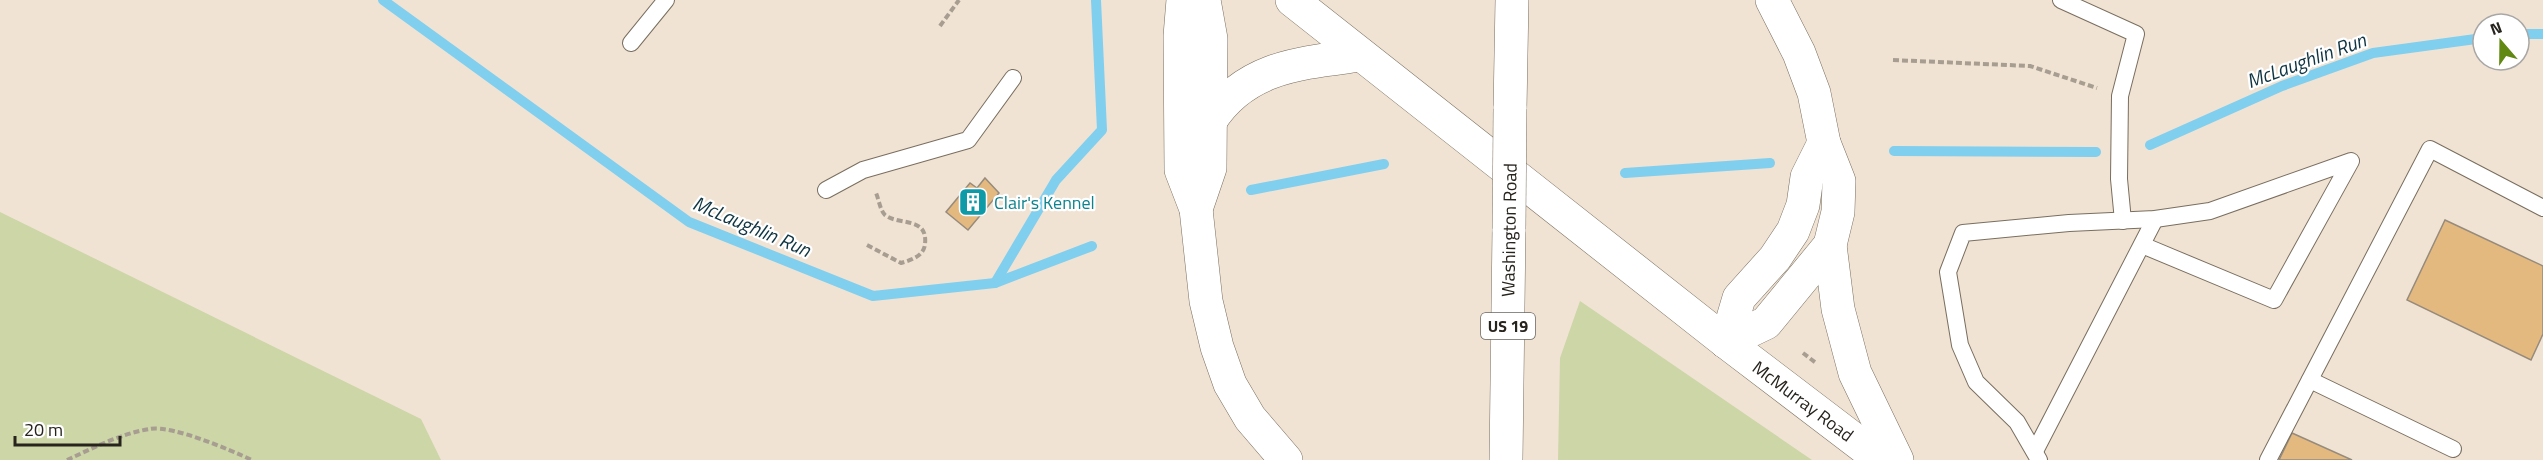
<svg xmlns="http://www.w3.org/2000/svg" width="2543" height="460" font-family="'Titillium Web',sans-serif">
	<style>
		.green { fill: #ccd6a7 }
		.lines { fill: none; stroke-linecap: round; stroke-linejoin: round }
		.stream { stroke: #80cfef; stroke-width: 10 }
		.building { fill: #e4b97f; stroke: #968b7c; stroke-width: 1.5 }
		.lane-casing { stroke: #796e5f; stroke-width: 18 }
		.secondary-casing { stroke: #796e5f; stroke-width: 34 }
		.primary-casing { stroke: #796e5f; stroke-width: 34 }
		.path { stroke: #a79d91; stroke-width: 4; stroke-dasharray: 6 3; stroke-linecap: butt }
		.lane { stroke: #fff; stroke-width: 16 }
		.secondary { stroke: #fff; stroke-width: 33 }
		.primary { stroke: #fff; stroke-width: 33 }
		.primary-bridge-casing { stroke: #796e5f; stroke-width: 34; stroke-linecap: butt }
		.primary-bridge { stroke: #fff; stroke-width: 33 }
		.labels { text-anchor: middle; dominant-baseline: central; stroke-width: 4.5; stroke-linejoin: round; paint-order: stroke }
		.shield { fill: #fff; stroke: #686561; stroke-width: 1.5 }
		.shield-label { font-size: 16px; font-weight: bold; fill: #27231d }
		.culture-label { font-size: 18px; fill: #0d838f; stroke: #fff; text-anchor: start }
		.street-label { font-size: 18px; fill: #27231d; stroke: #fff }
		.water-label { font-size: 20px; font-style: italic; fill: #0f3442; stroke: #fff }
	</style>
	<rect width="100%" height="100%" fill="#f0e3d3"/>
	<g class="green">
		<polygon points="0,212 421,419 441,460 0,460"/>
		<polygon points="1580,301 1812,460 1558,460 1560,358"/>
	</g>
	<g class="lines">
		<g class="stream">
			<polyline points="383,0 689,222 873,296 995,283 1092,246"/>
			<polyline points="2519,34 2543,34"/>
			<polyline points="2150,145 2282,86 2373,53 2483,38"/>
			<polyline points="1894,151 2096,152"/>
			<polyline points="1625,173 1770,163"/>
			<polyline points="1251,190 1384,164"/>
			<polyline points="995,283 1056,180 1102,130 1096,0"/>
		</g>
	</g>
	<g class="building">
		<polygon points="985,178 999,193 968,230 946,212 970,183 977,188"/>
		<polygon points="2445,220 2543,266 2543,334 2531,360 2407,300"/>
		<polygon points="2292,433 2352,460 2279,460"/>
	</g>
	<g class="lines">
		<g class="lane-casing">
			<g id="lane">
				<polyline points="2061,0 2136,34 2120,96 2119,179 2123,221"/>
				<polyline points="631,43 666,0"/>
				<polyline points="826,190 863,170 968,140 1013,78"/>
				<polyline points="2310,380 2453,449"/>
				<polyline points="2035,451 2155,219"/>
				<polyline points="2039,460 2017,422 1976,382 1960,345 1948,272 1963,233 2069,223 2155,219 2210,211 2351,161 2274,300 2142,245"/>
				<polyline points="2268,460 2430,149 2543,208"/>
			</g>
		</g>
		<g class="secondary-casing">
			<polyline id="secondary" points="1292,0 1726,342 1881,460"/>
		</g>
		<g class="primary-casing">
			<g id="primary">
				<polyline points="1183,0 1180,36 1181,170 1196,209 1206,301 1217,347 1230,384 1250,418 1286,460"/>
				<polyline points="1510,109 1512,0"/>
				<path d="M1211,120C1246,66 1302,63 1361,55"/>
				<polyline points="1196,209 1210,168 1211,39 1204,0"/>
				<polyline points="1830,245 1838,309 1855,373 1897,460"/>
				<polyline points="1726,342 1766,323 1830,245 1838,212 1839,181 1824,143 1814,93 1799,53 1772,0"/>
				<polyline points="1726,342 1739,298 1775,258 1793,231 1803,205 1807,177 1824,143"/>
				<polyline points="1506,460 1509,229"/>
			</g>
		</g>
		<g class="path">
			<polyline points="940,26 959,0"/>
			<polyline points="1893,60 2030,66 2097,88"/>
			<path d="M867,245L901,263C911,260 924,256 925,244C928,216 899,226 885,215C880,210 879,200 876,193"/>
			<polyline points="1803,353 1816,363"/>
			<path d="M67,460C93,448 122,433 150,429C173,425 230,450 252,460"/>
		</g>
		<use href="#lane" class="lane"/>
		<use href="#secondary" class="secondary"/>
		<use href="#primary" class="primary"/>
		<g class="primary-bridge-casing">
			<polyline id="primary-bridge" points="1509,229 1510,109"/>
		</g>
		<use href="#primary-bridge" class="primary-bridge"/>
	</g>
	<defs>
		<g id="building-square" transform="scale(1.5)"><rect x="-9" y="-9" width="18" height="18" rx="4" fill="#0f9aa8" stroke="#fff"/><path d="M-4-6H4V6H1V3H-1V6H-4ZM-2.5-4.3h1.7v1.8h-1.7ZM.8-4.3h1.7v1.8H.8ZM-2.5-1h1.7V.8h-1.7ZM.8-1h1.7V.8H.8Z" fill="#fff"/></g>
	</defs>
	<g fill-rule="evenodd">
		<use href="#building-square" x="973" y="202"/>
	</g>
	<g class="labels">
		<rect class="shield" x="1481" y="313" width="54" height="26" rx="4.5"/>
		<g class="shield-label">
			<text x="1508" y="326">US 19</text>
		</g>
		<g class="culture-label">
			<text x="994" y="202">Clair's Kennel</text>
		</g>
		<g class="street-label">
			<text transform="translate(1509 230) rotate(-89)">Washington Road</text>
			<text transform="translate(1803 401) rotate(37)">McMurray Road</text>
		</g>
		<g class="water-label">
			<text transform="translate(2306 60) rotate(-20)">McLaughlin Run</text>
			<text transform="translate(752 226) rotate(23)">McLaughlin Run</text>
		</g>
	</g>
	<g transform="translate(2501 42) rotate(340)"><circle r="28" fill="#ffffff" stroke="#a9a7a5" stroke-width="1.5"/>
	<path d="M0-4.5L10 22L0 15L-10 22Z" fill="#608812"/>
	<text y="-9" font-size="16" font-weight="bold" text-anchor="middle" fill="#27231d">N</text>
	</g>
	<path d="M15 436v9h105v-9" fill="none" stroke="#27231d" stroke-width="3"/>
	<text x="24" y="436" font-size="18" fill="#27231d" stroke="#ffffff" stroke-width="4.5" paint-order="stroke">20 m</text>
</svg>
